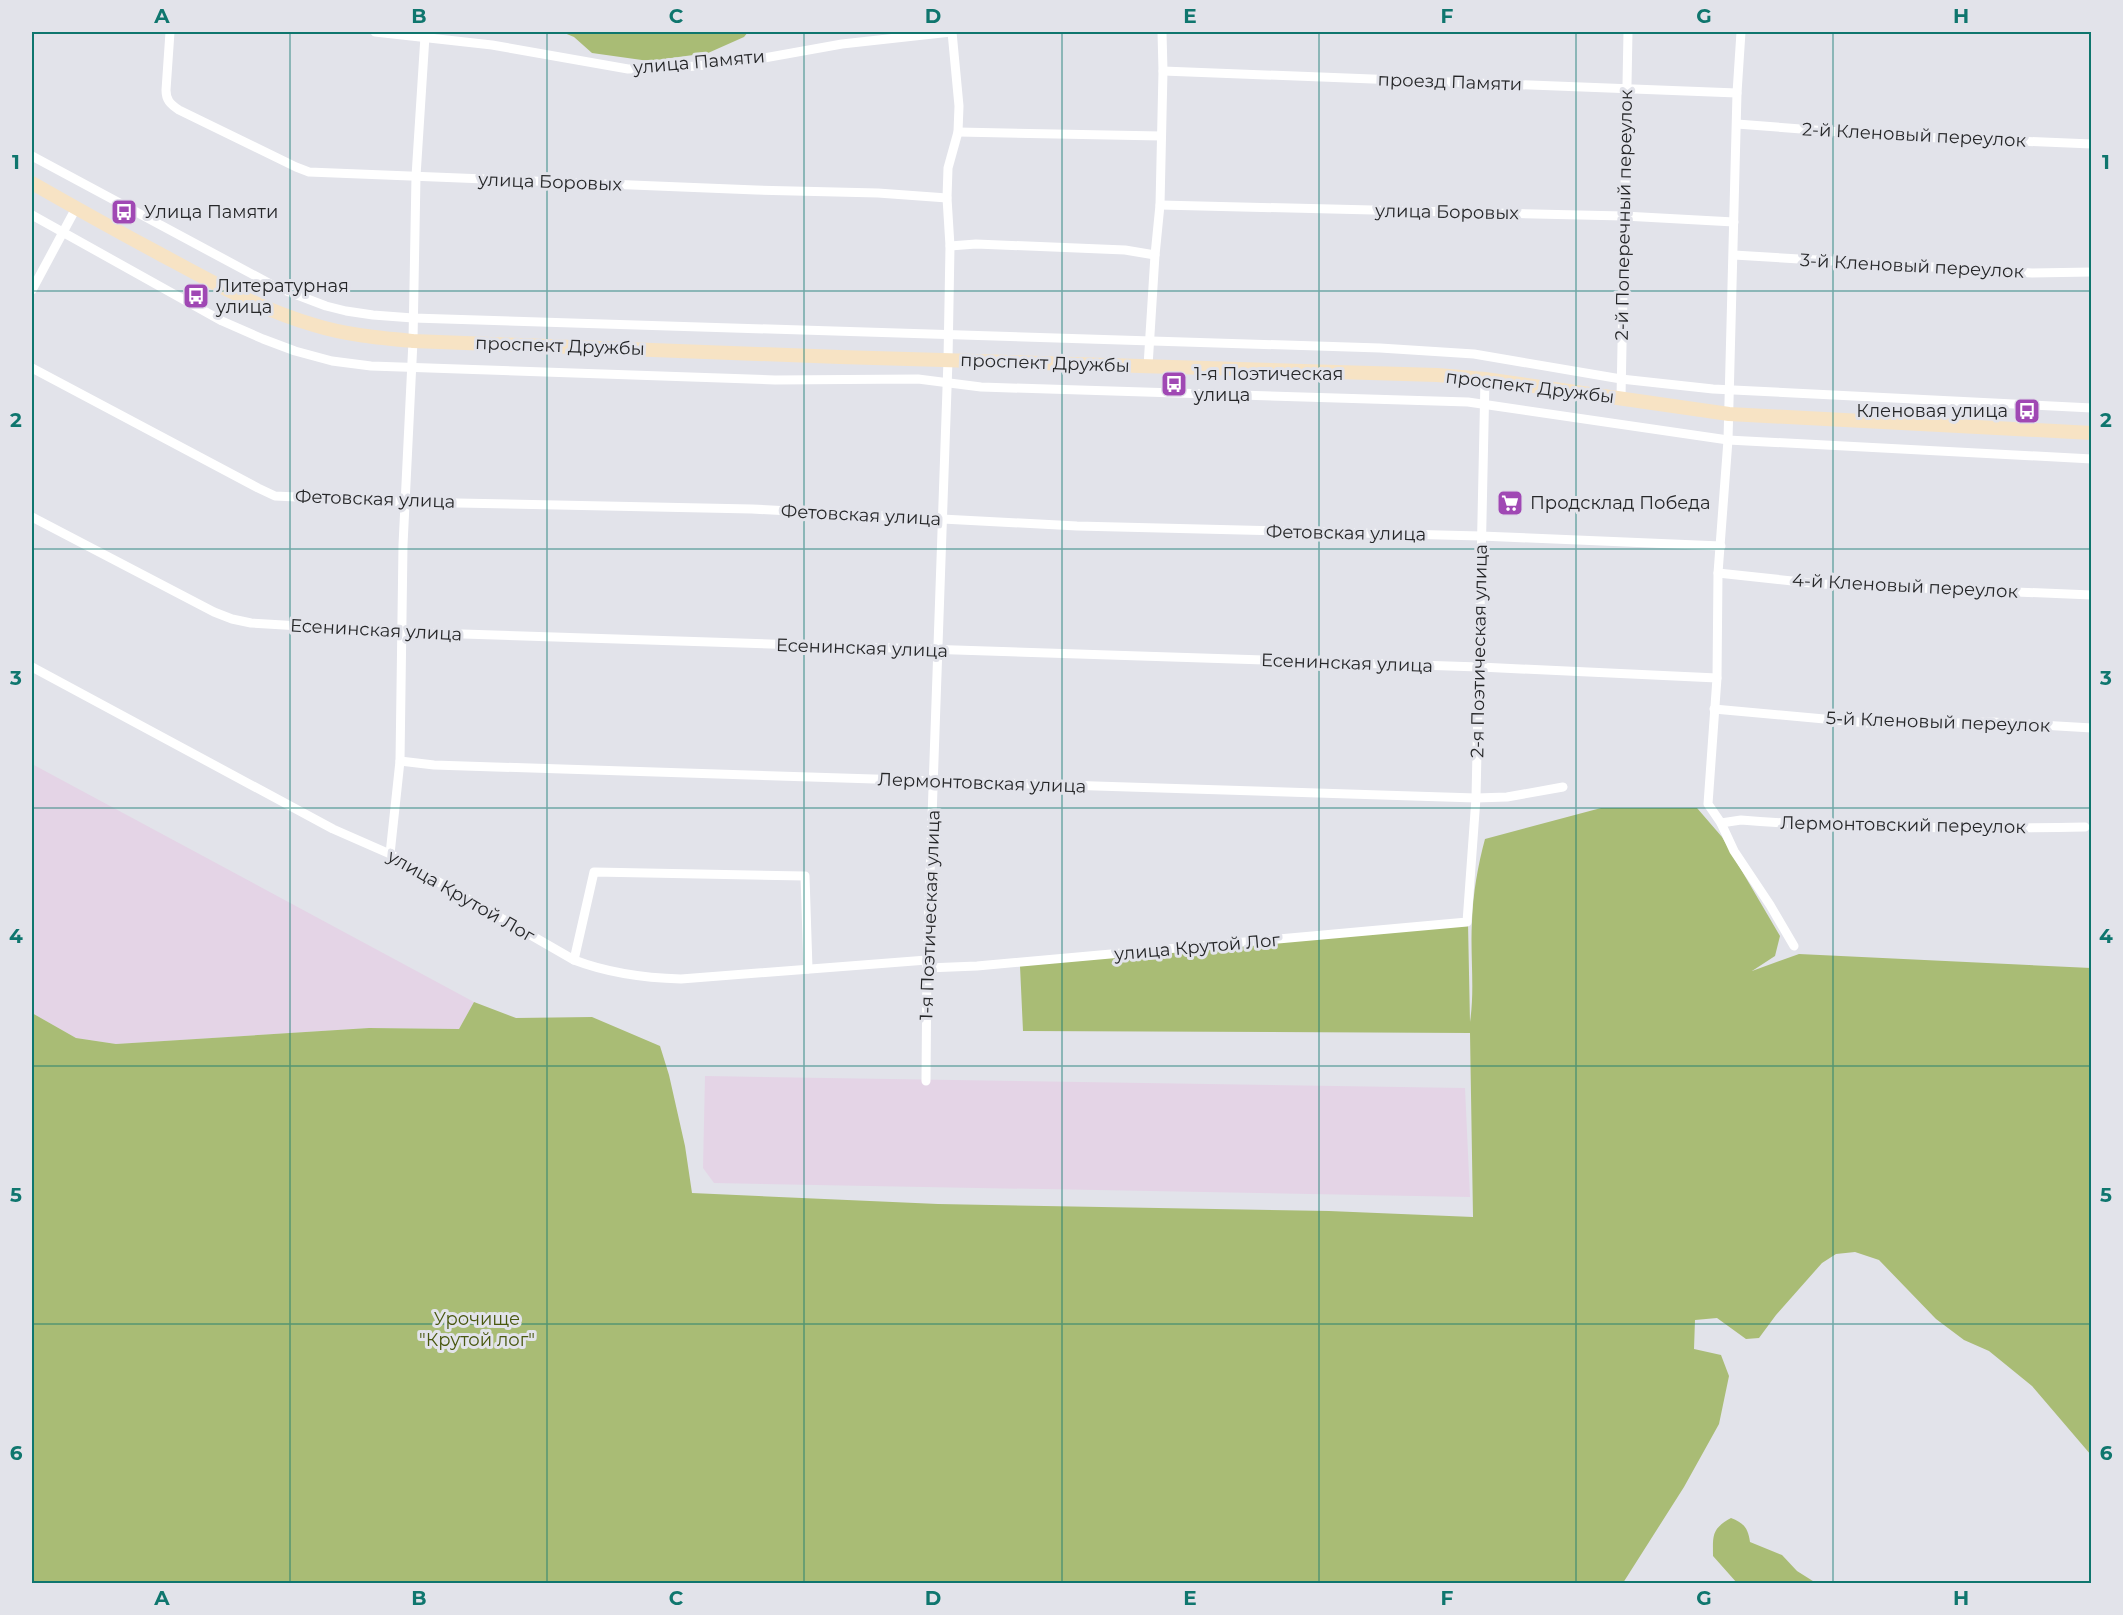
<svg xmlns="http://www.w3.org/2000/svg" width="2123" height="1615" font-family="Montserrat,sans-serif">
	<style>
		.industrial { fill: #e4d4e6 }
		.green { fill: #a9bc75 }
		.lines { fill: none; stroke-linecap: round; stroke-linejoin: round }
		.minor { stroke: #fff; stroke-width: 9 }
		.secondary { stroke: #f7e3c4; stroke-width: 14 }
		.grid { fill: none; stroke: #0f766e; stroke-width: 1.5; stroke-opacity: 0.55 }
		.labels { text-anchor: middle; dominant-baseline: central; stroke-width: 6; stroke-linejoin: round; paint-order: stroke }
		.street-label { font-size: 18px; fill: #262729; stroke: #e2e3ea }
		.poi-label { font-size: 18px; fill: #262729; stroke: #e2e3ea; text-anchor: start }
		.park-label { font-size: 18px; fill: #48570e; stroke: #e2e3ea }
		.neatline { fill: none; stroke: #0f766e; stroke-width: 2 }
		.grid-label { font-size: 20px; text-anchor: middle; font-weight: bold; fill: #0f766e }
	</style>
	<rect width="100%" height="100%" fill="#e2e3ea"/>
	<g class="industrial">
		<polygon points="32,764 474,1002 459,1029 369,1028 116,1044 76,1038 32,1013"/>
		<polygon points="705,1076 1465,1088 1470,1197 714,1183 703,1168"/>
	</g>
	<g class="green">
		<polygon points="562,32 748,32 744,37 708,53 649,61 592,53 574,37"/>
		<path d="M1601,808H1697L1722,837L1780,936L1775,956L1752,971L1799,954L2091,968V1455L2032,1386L1989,1351L1964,1340L1936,1319L1879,1260L1855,1252L1836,1254L1822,1263L1776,1315L1759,1338L1746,1339L1717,1318L1695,1320L1694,1349L1721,1355L1729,1376L1719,1424L1684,1487L1623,1583H32V1013L76,1038L116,1044L369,1028L459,1029L474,1002L516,1018L592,1017L660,1046L669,1075L685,1146L692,1193L938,1204L1329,1211L1473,1217L1470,1033L1023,1031L1020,966L1468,923L1470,1022C1475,989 1470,955 1472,921C1473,893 1478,865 1485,839Z"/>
		<path d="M1731,1518C1744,1523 1748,1528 1750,1542L1782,1555L1797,1571L1816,1583H1737L1713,1556C1713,1536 1711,1529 1731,1518Z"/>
	</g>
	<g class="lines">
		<g class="minor">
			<path d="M170,32L166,90C166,100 170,104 179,110L296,167L309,172L756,190L878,193L947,198"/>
			<polyline points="375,32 492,45 628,69 685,67 753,60 842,44 951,32"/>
			<polyline points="1741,32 1737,93 1728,440 1718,573 1717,678 1708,804 1721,823 1734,851 1770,905 1794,946"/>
			<polyline points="1163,71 1737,93"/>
			<polyline points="1737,124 1893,136 2092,144"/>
			<polyline points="958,132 1161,136"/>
			<polyline points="32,156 276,287 326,306 346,311 373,315 413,318 1380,348 1474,354 1621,379 1713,389 2092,408"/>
			<polyline points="1160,205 1624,216 1734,222"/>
			<polyline points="32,215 222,321 263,339 295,351 332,361 371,366 775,380 918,379 981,387 1468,402 1728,440 2092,459"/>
			<polyline points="950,246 976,244 1125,250 1155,255"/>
			<polyline points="1734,255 2032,273 2092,272"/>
			<polyline points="32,290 76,208"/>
			<polyline points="1148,366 1155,255 1160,205 1163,71 1162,32"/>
			<polyline points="32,368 258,488 275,496 405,502 752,509 1077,526 1481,536 1721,546"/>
			<polyline points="1621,398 1628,32"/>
			<polyline points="32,517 214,612 232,619 251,623 401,632 1480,667 1717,678"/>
			<polyline points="1718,573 1821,584 2092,595"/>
			<path d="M32,667L333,829L390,854L574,960C608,973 645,978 681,979L927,960"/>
			<polyline points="1714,709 1868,723 1920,724 1992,722 2092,728"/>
			<polyline points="400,761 434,765 1476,798 1507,797 1563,787"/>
			<path d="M1721,823L1741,820C1856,829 1971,829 2085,827"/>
			<polyline points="390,854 400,761 403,545 413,341 416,176 425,36"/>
			<polyline points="574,960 594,872 805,876 808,969"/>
			<polyline points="927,968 977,966 1467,922 1476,798 1485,379"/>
			<polyline points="926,1081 927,960 948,360 950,246 947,198 948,168 958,132 959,106 952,32"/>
		</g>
		<path class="secondary" d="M32,183C74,207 117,231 160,254C210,281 259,309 314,325C346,335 380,338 413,341L840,357L1437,375L1485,379L1729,414L2092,433"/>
	</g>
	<path class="grid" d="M290,32V1584M547,32V1584M804,32V1584M1062,32V1584M1319,32V1584M1576,32V1584M1833,32V1584M32,291H2092M32,549H2092M32,808H2092M32,1066H2092M32,1324H2092"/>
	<defs>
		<g id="bus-square" transform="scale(1.35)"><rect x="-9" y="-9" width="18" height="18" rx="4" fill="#a048b4" stroke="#e2e3ea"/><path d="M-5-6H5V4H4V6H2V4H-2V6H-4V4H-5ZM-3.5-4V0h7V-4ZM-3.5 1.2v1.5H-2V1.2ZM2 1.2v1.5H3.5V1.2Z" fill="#fff"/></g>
		<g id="supermarket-square" transform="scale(1.35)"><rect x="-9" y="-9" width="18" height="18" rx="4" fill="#a048b4" stroke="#e2e3ea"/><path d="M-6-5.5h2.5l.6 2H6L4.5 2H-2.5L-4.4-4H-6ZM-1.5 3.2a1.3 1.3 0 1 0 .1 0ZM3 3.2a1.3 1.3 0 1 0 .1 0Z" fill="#fff"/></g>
	</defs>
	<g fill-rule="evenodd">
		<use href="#bus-square" x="124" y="212"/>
		<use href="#bus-square" x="196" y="296"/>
		<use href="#bus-square" x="1174" y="384"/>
		<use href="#bus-square" x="2027" y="411"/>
		<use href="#supermarket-square" x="1510" y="503"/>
	</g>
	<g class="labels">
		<g class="street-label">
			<text transform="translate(699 62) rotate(-5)">улица Памяти</text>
			<text transform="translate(1450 82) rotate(2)">проезд Памяти</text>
			<text transform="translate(1914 135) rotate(3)">2-й Кленовый переулок</text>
			<text transform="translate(550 182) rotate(2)">улица Боровых</text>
			<text transform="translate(1447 212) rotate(1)">улица Боровых</text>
			<text transform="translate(1624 215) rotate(-89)">2-й Поперечный переулок</text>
			<text transform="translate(1912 266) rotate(3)">3-й Кленовый переулок</text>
			<text transform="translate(560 346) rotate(2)">проспект Дружбы</text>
			<text transform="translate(1045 363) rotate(2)">проспект Дружбы</text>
			<text transform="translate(1530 387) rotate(7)">проспект Дружбы</text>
			<text transform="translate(375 499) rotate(2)">Фетовская улица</text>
			<text transform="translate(861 515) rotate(3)">Фетовская улица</text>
			<text transform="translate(1346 533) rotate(1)">Фетовская улица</text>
			<text transform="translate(1905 586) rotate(3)">4-й Кленовый переулок</text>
			<text transform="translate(376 630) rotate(3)">Есенинская улица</text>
			<text transform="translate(862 648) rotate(2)">Есенинская улица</text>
			<text transform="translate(1479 651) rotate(-89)">2-я Поэтическая улица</text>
			<text transform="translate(1347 663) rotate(2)">Есенинская улица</text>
			<text transform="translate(1938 722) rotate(2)">5-й Кленовый переулок</text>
			<text transform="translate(982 783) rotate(2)">Лермонтовская улица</text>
			<text transform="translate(1903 825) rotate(1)">Лермонтовский переулок</text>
			<text transform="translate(461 896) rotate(30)">улица Крутой Лог</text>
			<text transform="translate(930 915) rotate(-88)">1-я Поэтическая улица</text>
			<text transform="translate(1197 947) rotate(-5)">улица Крутой Лог</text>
		</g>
		<g class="poi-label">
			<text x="144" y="212">Улица Памяти</text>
			<text x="216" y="286">Литературная<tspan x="216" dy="21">улица</tspan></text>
			<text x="1194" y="374">1-я Поэтическая<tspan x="1194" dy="21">улица</tspan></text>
			<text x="2008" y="411" text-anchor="end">Кленовая улица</text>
			<text x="1530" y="503">Продсклад Победа</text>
		</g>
		<g class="park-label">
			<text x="477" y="1319">Урочище<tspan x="477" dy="21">"Крутой лог"</tspan></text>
		</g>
	</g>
	<rect width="2123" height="1615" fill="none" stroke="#e2e3ea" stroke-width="66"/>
	<rect x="33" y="33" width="2057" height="1549" class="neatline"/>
	<g class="grid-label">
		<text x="162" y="23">A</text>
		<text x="419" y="23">B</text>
		<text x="676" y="23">C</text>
		<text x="933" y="23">D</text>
		<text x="1190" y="23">E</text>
		<text x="1447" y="23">F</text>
		<text x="1704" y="23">G</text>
		<text x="1961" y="23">H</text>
		<text x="16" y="169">1</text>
		<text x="2106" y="169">1</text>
		<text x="16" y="427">2</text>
		<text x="2106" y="427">2</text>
		<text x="16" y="685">3</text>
		<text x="2106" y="685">3</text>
		<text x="16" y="943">4</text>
		<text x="2106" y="943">4</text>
		<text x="16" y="1202">5</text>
		<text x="2106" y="1202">5</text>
		<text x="16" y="1460">6</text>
		<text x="2106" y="1460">6</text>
		<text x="162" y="1605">A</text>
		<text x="419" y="1605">B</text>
		<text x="676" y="1605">C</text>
		<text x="933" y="1605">D</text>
		<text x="1190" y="1605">E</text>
		<text x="1447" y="1605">F</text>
		<text x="1704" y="1605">G</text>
		<text x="1961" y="1605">H</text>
	</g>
</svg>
